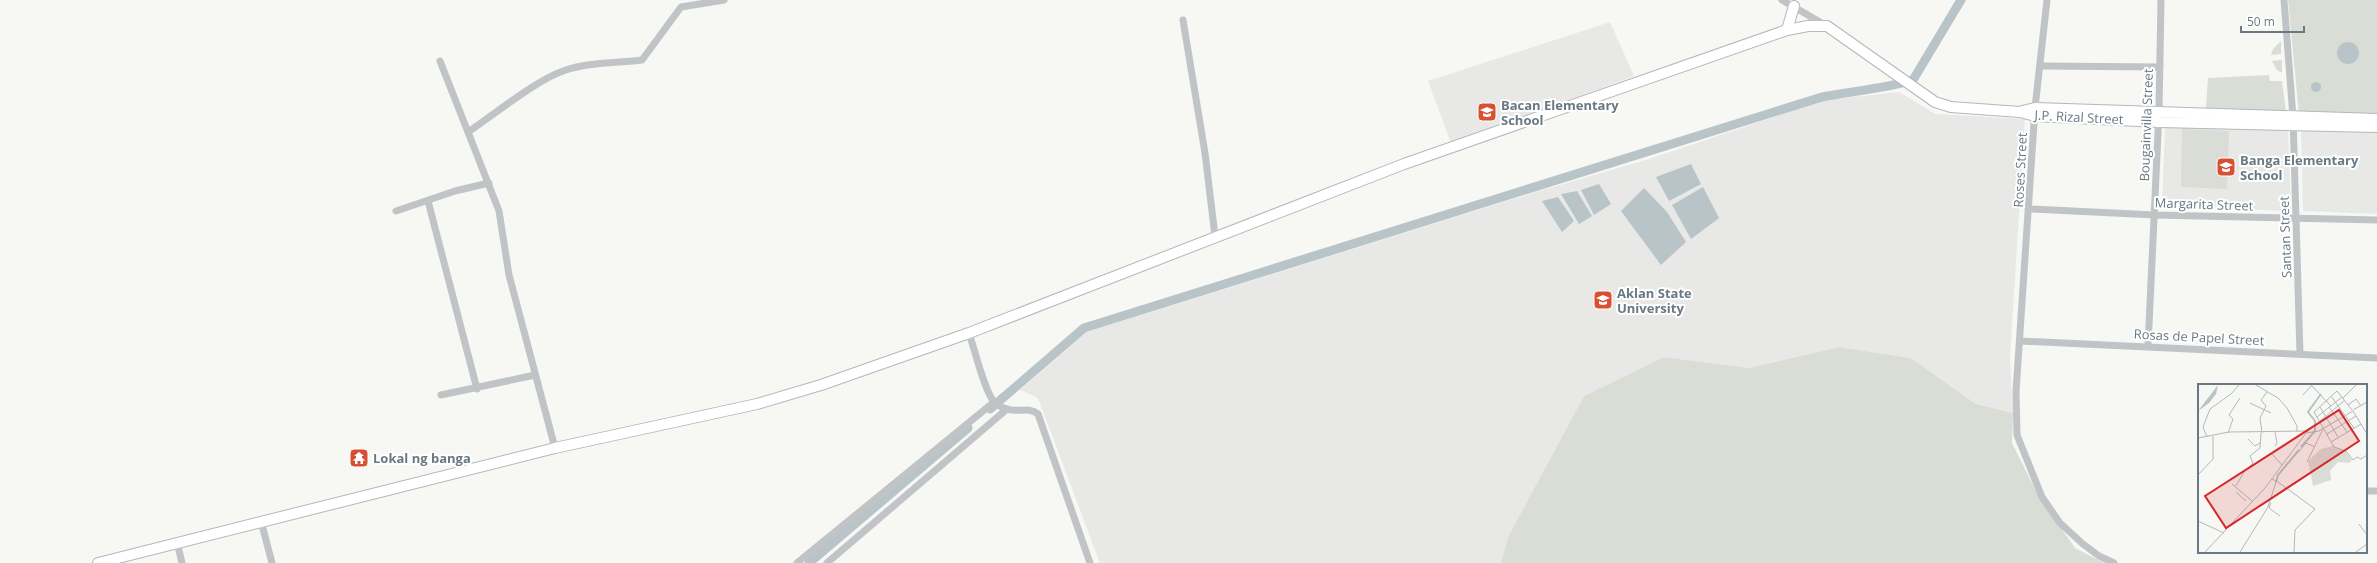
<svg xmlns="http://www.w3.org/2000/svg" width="2377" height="563" font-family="'Open Sans',sans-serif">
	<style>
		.built { fill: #e8e8e7 }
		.green { fill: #d9ddd5 }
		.water { fill: #b8c4c7 }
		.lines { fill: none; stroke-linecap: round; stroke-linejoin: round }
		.canal { stroke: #b8c4c7; stroke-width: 9 }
		.secondary-casing { stroke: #b3b8bc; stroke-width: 12 }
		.street { stroke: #c0c4c7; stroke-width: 7 }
		.secondary { stroke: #fff; stroke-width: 10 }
		.labels { text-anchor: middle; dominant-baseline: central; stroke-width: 4; stroke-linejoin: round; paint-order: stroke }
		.poi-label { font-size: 13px; font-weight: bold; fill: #687983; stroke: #fff; text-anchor: start }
		.street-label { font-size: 13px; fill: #687983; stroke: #fff }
		.inset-river { fill: none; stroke: #b8c4c7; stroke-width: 2 }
		.inset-road { fill: none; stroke: #b1babd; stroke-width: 1 }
		.view { fill: #d62828; fill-opacity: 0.15; stroke: #d62828; stroke-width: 2 }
		.inset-edge { fill: none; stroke: #687983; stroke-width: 2 }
	</style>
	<rect width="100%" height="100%" fill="#f7f7f4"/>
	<g class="built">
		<polygon points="1610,22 1634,76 1451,143 1428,81"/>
		<polygon points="1899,92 1935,114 2025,119 2010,357 2013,413 1976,404 1911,358 1839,347 1749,368 1664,357 1584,396 1508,537 1501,563 1100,563 1038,398 1020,390 1087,332 1536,192 1649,159 1825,100"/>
		<polygon points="2165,126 2288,129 2291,211 2162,206"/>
		<polygon points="2301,130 2377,131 2377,214 2303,211"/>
	</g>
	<g class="green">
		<polygon points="2288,0 2377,0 2377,114 2299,114"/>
		<polygon points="2281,41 2281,54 2271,55 2273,49"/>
		<polygon points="2282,60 2282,73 2277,70 2272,61"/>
		<polygon points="2269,75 2270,81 2282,81 2286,112 2206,108 2208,78"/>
		<polygon points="2182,129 2229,131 2227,189 2181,187"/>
		<polygon points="1839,347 1911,358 1976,404 2013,413 2012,443 2037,493 2075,548 2104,563 1501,563 1508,537 1584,396 1664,357 1749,368"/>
	</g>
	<g class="water">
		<circle cx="2348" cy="53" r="11"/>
		<circle cx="2316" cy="87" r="5"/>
		<polygon points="1691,164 1701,184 1669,201 1656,177"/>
		<polygon points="1599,184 1611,204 1594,215 1581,190"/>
		<polygon points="1703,187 1719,218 1691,239 1672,205"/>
		<polygon points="1644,188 1667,212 1686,242 1661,265 1621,211"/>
		<polygon points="1577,191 1592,216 1579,224 1561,194"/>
		<polygon points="1558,197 1574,221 1562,232 1542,201"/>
	</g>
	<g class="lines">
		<g class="canal">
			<path d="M990,409L1084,328L1822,97C1853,91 1883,89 1913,80L1961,0"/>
			<polyline points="809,563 968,428"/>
		</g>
		<g class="secondary-casing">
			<g id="secondary">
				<polyline points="1787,30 1794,6"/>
				<polyline points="2022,111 2035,108 2377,119"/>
				<polyline points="98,563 555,448 757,404 821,385 969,333 1404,164 1787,30 1808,26 1827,26 1935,102 1951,107 2020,112 2035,116 2159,122 2377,127"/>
			</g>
		</g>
		<g class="street">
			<polyline points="1782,0 1825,25"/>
			<polyline points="2047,0 2035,108 2016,392 2017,435 2042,497 2060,523 2083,544 2099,556 2114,563"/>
			<polyline points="2284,0 2293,117 2300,354"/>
			<polyline points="1183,20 1205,153 1215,236"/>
			<polyline points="440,61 499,211 509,275 555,448"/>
			<polyline points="2040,66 2160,67"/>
			<path d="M468,132C495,114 535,81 563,71C588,62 616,63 642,60L681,7L724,0"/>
			<polyline points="428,201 477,389"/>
			<polyline points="2030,209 2155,215 2377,220"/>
			<polyline points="396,211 455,191 489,183"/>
			<path d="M969,333C974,347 985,394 995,403C998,406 1002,407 1006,409C1017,413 1028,406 1038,414L1090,563"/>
			<polyline points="2020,341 2377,358"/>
			<polyline points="2148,346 2159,112 2161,0"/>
			<polyline points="441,395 535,375"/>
			<polyline points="2366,491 2377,491"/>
			<polyline points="261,521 272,563"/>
			<polyline points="177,542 182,563"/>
			<polyline points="797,563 994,402"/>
			<polyline points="827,563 1007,409"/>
		</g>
		<use href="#secondary" class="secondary"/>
	</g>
	<defs>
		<g id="school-square" transform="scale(1)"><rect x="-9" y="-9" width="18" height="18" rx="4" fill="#d84f32" stroke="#fff"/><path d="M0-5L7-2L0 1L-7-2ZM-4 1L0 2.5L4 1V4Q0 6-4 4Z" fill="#fff"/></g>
		<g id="university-square" transform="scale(1)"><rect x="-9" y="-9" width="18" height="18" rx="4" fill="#d84f32" stroke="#fff"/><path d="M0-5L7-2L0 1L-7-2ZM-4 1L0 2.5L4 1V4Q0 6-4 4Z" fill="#fff"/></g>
		<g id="temple-square" transform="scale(1)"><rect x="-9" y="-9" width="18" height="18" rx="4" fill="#d84f32" stroke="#fff"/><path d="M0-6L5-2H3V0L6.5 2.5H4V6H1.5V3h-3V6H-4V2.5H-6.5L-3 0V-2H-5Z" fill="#fff"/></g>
	</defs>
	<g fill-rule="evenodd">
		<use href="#school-square" x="1487" y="112"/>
		<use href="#school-square" x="2226" y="167"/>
		<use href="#university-square" x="1603" y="300"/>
		<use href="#temple-square" x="359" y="458"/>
	</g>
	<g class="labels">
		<g class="poi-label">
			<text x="1501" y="105">Bacan Elementary<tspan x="1501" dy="15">School</tspan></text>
			<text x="2240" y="160">Banga Elementary<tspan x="2240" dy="15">School</tspan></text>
			<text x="1617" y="293">Aklan State<tspan x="1617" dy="15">University</tspan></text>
			<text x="373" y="458">Lokal ng banga</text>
		</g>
		<g class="street-label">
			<text transform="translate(2079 117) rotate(3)">J.P. Rizal Street</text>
			<text transform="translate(2146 125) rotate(-88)">Bougainvilla Street</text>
			<text transform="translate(2020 170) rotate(-87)">Roses Street</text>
			<text transform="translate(2204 204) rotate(2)">Margarita Street</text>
			<text transform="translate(2285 237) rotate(-92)">Santan Street</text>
			<text transform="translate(2199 337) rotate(3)">Rosas de Papel Street</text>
		</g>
	</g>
	<g transform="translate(2198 384)">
		<rect width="169" height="169" fill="#f7f7f4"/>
		<path d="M135,62L147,67L154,76L151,79L140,78L132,87L133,96L115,102L110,77L123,65Z" fill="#d9ddd5"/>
		<path d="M20,1L18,10L11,19L0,27Z" fill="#b8c4c7"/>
		<path class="inset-river" d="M103,63L117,47V37L110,28L123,10M78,98L80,91L101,66"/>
		<path class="inset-road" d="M58,1L80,14L89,24L99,42V48M113,1L133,22M105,11L114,1M133,12L156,44M145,14L158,1M52,19L73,29M150,21L158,15L163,22M122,23L140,53M131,23L149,48M154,26L139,7L116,28L136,63L148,67L155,76L159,73L163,75L169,71M155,26L169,18M155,27L169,50M119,33L144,13M122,37L147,16M77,48L79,59L77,62M30,49L35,35L31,31L42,14M64,49L62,34L68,22L63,16L69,8M129,50L158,32M9,53L5,43L12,25L33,10L41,1M0,54L31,48L111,47M50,55L57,62L62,59M133,58L163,40M101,67L108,59L117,63M74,70L84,81M109,78L125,45M0,91L15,75V52M74,95L80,98L117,125L97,146L96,168M34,100L54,117M38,102L46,88L55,79L52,72L62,64L63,49M38,108L48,117M73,119L71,124L82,132M0,137L26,149M161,140L169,151M7,168L67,104L108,49L121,47L155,27M42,168L70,123L78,98M158,168L169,160"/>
		<path class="view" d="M141,26L161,57L28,144L7,112Z"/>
		<rect width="169" height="169" class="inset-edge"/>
	</g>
	<path d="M2241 26v6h63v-6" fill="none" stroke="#687983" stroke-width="2"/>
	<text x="2247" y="26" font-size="12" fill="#687983" stroke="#ffffff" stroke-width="3" paint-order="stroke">50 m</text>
</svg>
